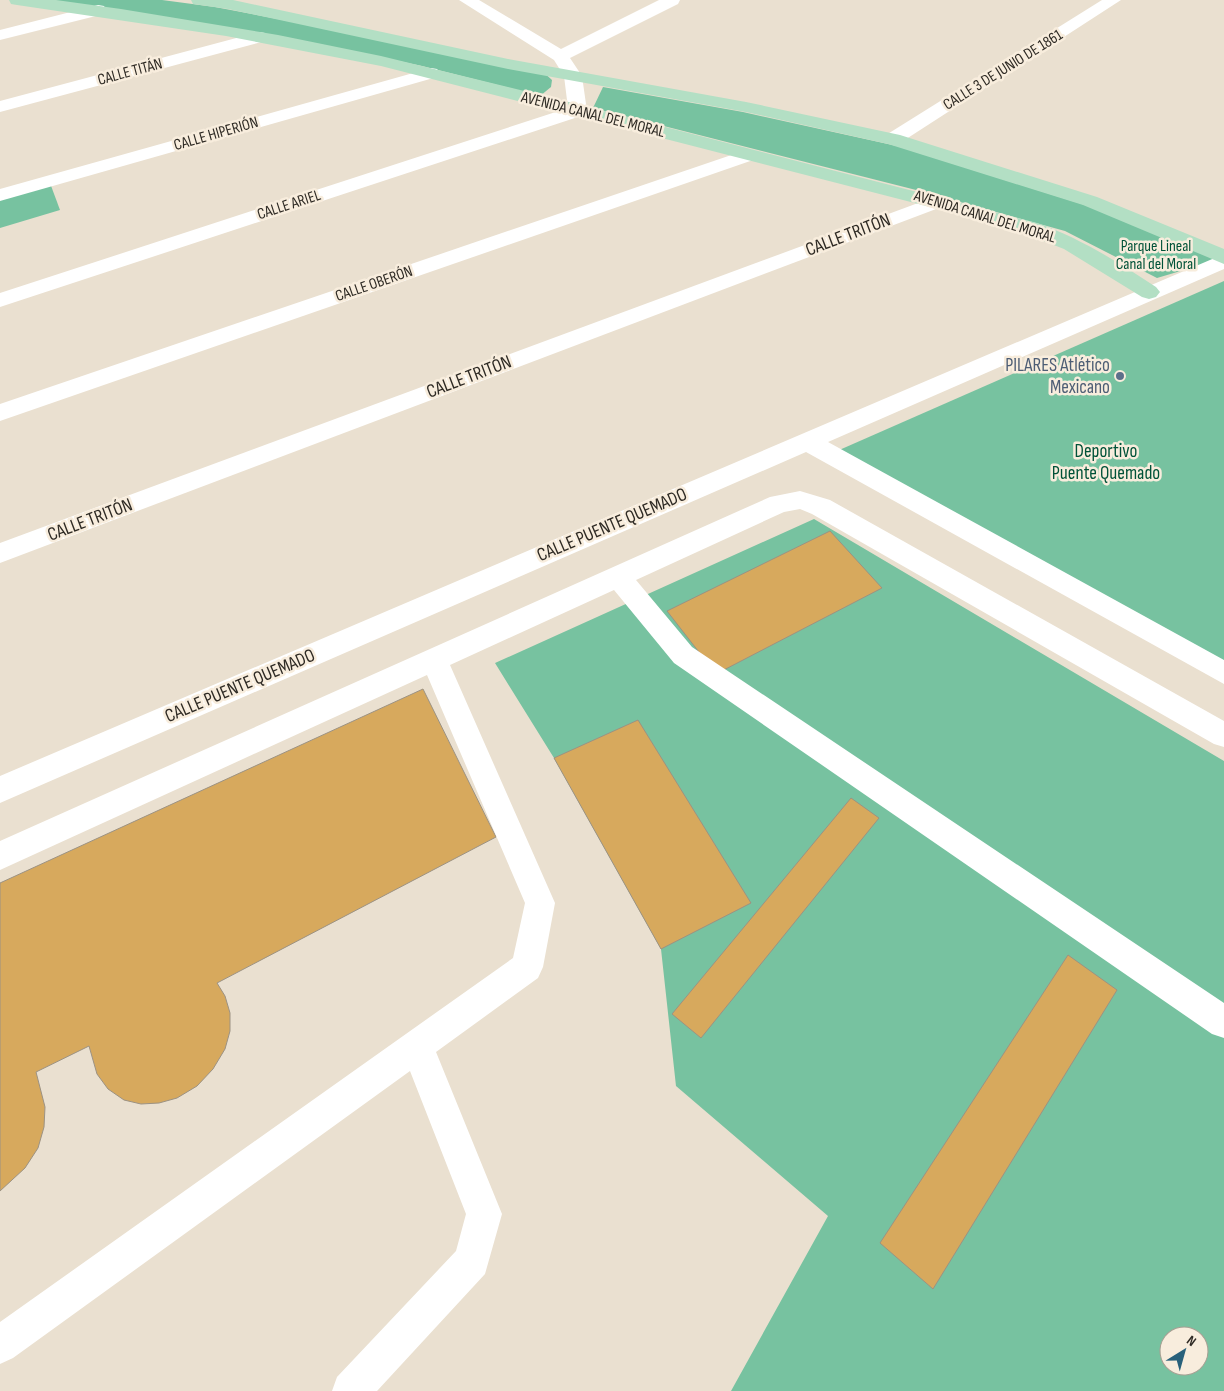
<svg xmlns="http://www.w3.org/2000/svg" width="1224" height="1391" font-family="'Sofia Sans Condensed',sans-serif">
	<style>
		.green { fill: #77c2a0; fill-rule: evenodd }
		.building { fill: #d7a95d; stroke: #9c9283 }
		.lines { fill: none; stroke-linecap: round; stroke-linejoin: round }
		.minor { fill: #fff; fill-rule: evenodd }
		.major { fill: #b3dfc4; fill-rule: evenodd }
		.service-dot { fill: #5c6f8a; stroke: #f8eddd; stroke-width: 2 }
		.labels { text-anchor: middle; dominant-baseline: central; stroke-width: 5; stroke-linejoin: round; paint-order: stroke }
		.far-street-label { font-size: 16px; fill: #2e2a24; stroke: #f8eddd }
		.far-park-label { font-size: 16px; fill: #005238; stroke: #f8eddd }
		.street-label { font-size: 19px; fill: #2e2a24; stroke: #f8eddd }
		.service-label { font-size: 19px; fill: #4e5e75; stroke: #f8eddd; text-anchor: end }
		.park-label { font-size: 19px; fill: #005238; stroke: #f8eddd }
	</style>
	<rect width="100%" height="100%" fill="#eae0d0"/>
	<g class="green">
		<polygon points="41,0 162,0 215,7 540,69 552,80 551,87 540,96 422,66 284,37"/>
		<polygon points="603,87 743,112 897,146 1085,205 1221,259 1157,278 1065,231 924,192 593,108"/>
		<polygon points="50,183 60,210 0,228 0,197"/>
		<polygon points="1224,281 1224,661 837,451"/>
		<path d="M814,519L1224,761V1391H731L828,1216L676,1086L661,949L554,758L495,663ZM1169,1336H1199V1366H1169Z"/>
	</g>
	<g class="building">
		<polygon points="830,531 882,588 716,674 667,611"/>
		<polygon points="423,689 496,837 217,983 225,996 230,1013 230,1031 225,1049 213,1069 197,1086 177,1098 159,1103 141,1104 124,1100 108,1089 97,1074 89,1046 36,1072 45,1107 44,1127 38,1148 25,1168 0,1191 0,883"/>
		<polygon points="638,720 751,903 661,949 554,758"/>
		<polygon points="851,798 879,818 701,1038 672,1014"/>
		<polygon points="1068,955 1117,990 933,1289 880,1243"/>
	</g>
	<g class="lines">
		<g class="minor">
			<polygon points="459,0 479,0 561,49 659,0 680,0 678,4 570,58 582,76 587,111 584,115 0,307 0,293 568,108 564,76 554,60"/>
			<polygon points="1102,0 1121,0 900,143 886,143 884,139 886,135"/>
			<polygon points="98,5 104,6 106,10 104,14 0,40 0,30"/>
			<polygon points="259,32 265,33 268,37 265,41 0,112 0,101"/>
			<polygon points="431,68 437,69 440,73 437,77 0,201 0,189"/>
			<polygon points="749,149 756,151 759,155 756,159 0,421 0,404"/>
			<polygon points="937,196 944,198 947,202 944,206 0,563 0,543"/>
			<polygon points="1224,254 1224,269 828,442 1224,660 1224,684 806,452 0,803 0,776"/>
			<polygon points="800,491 830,500 1224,721 1224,747 1214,744 812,514 800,509 784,512 636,580 692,647 1224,1003 1224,1038 1212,1034 674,663 614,590 450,665 555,903 543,967 538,978 436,1052 502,1214 485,1274 377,1391 332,1391 337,1377 456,1251 466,1214 410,1071 13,1358 0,1364 0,1322 513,958 525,903 427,675 0,870 0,841 770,497"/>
		</g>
		<g class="major">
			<path d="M9,0H56L121,9L278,35L381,56L565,101L1037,223C1080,238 1118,262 1156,287L1160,292L1156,297L1149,299L1142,297L1064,249L1008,227L381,66L226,36L17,5L11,4Z"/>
			<polygon points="191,0 233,0 508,59 746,102 900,135 1097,197 1224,249 1224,264 1083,205 888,144 746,112 508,69 228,9 193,4"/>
		</g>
	</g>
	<circle class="service-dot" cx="1120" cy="376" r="5"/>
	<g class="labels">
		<g class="far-street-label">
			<text transform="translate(1003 70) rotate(-32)">CALLE 3 DE JUNIO DE 1861</text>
			<text transform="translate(130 72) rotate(-15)">CALLE TITÁN</text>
			<text transform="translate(593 115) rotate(14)">AVENIDA CANAL DEL MORAL</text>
			<text transform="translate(216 134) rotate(-16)">CALLE HIPERIÓN</text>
			<text transform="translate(289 205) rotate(-18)">CALLE ARIEL</text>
			<text transform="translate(985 217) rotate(17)">AVENIDA CANAL DEL MORAL</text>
			<text transform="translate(374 284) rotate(-19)">CALLE OBERÓN</text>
		</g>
		<g class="far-park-label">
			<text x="1156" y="246">Parque Lineal<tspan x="1156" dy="18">Canal del Moral</tspan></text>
		</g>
		<g class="street-label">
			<text transform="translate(848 235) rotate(-21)">CALLE TRITÓN</text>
			<text transform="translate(469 377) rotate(-21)">CALLE TRITÓN</text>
			<text transform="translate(90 520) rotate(-21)">CALLE TRITÓN</text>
			<text transform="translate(612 525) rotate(-23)">CALLE PUENTE QUEMADO</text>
			<text transform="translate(240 686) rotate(-23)">CALLE PUENTE QUEMADO</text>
		</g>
		<g class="service-label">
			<text x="1110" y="365">PILARES Atlético<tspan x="1110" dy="22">Mexicano</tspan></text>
		</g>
		<g class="park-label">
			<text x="1106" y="451">Deportivo<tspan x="1106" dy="22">Puente Quemado</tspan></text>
		</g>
	</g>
	<g transform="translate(1184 1351) rotate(37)"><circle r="24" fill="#f8eddd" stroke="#a79f93"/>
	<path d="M0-4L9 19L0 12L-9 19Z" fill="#29617b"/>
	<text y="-8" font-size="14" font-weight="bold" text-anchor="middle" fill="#2e2a24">N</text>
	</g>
</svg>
